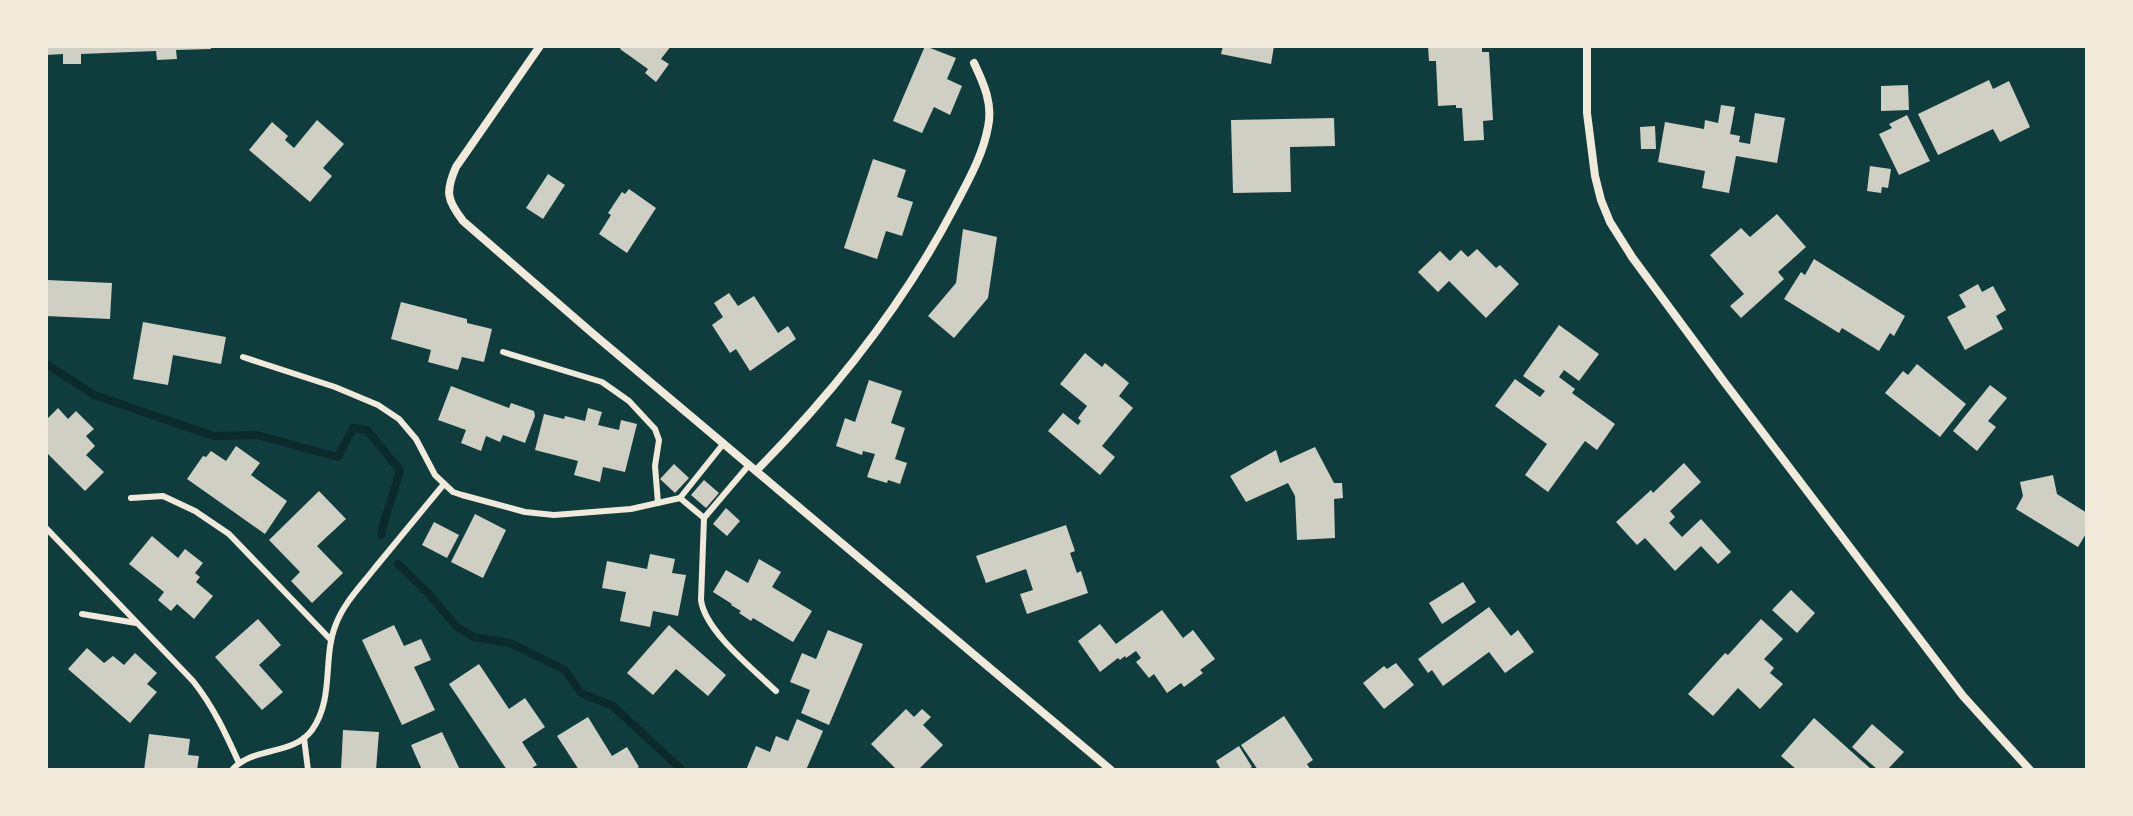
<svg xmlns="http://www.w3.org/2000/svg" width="2133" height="816" font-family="Overpass,sans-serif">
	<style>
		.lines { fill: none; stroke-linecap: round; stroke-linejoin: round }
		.stream { stroke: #0a2a2b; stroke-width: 8 }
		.building { fill: #cfcfc3 }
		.service { stroke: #f1e9da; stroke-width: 6 }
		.minor { stroke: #f1e9da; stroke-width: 8 }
	</style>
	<rect width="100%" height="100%" fill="#0f3d3e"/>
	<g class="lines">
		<g class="stream">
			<path d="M46,364L94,395L214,436L257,435L338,457L353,428L367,430L400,470C395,492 385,513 381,535"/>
			<polyline points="398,564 429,594 456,626 473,637 510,643 565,670 581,693 613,706 682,770"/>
		</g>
	</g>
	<g class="building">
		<polygon points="46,46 211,46 211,49 176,50 177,59 157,60 156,51 81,54 81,64 63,64 63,54 46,55"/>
		<polygon points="622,46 671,46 661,59 669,64 656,82 645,73 648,69 620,49"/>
		<polygon points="925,46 956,58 947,79 962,86 950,115 934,107 922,133 893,121"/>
		<polygon points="1223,46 1274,46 1271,64 1221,54"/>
		<polygon points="1428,46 1482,46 1482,52 1489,52 1493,120 1483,121 1484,140 1464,141 1462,108 1456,108 1456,105 1438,106 1436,61 1429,61"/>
		<polygon points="1989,80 1993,89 2009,81 2030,127 2000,142 1993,129 1938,155 1918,114"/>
		<polygon points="1908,85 1909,110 1881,111 1881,86"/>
		<polygon points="1721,105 1735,107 1730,134 1740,136 1739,142 1750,144 1755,113 1785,118 1777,163 1736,156 1729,193 1702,188 1705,171 1658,162 1665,122 1704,129 1705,120 1718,123"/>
		<polygon points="1907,115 1930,161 1899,175 1879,134 1892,128 1889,124"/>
		<polygon points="1334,118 1335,146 1290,147 1291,192 1233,193 1231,120"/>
		<polygon points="317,120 344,144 323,168 332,176 310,202 249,150 272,122 288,136 285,140 294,148"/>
		<polygon points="1655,126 1656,149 1641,149 1640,127"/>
		<polygon points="873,159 906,170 897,197 913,202 902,236 886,231 877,259 844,248"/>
		<polygon points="1870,166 1891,169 1888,188 1882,187 1881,193 1867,191"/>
		<polygon points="548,174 565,185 543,219 526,208"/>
		<polygon points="629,189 656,208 627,253 599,234 611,215 608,213 622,192 625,194"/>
		<polygon points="1777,214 1806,247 1778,272 1784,279 1741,318 1730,306 1744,294 1710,255 1741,228 1750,237"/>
		<polygon points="963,229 997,237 988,298 954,338 928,316 956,283"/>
		<polygon points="1477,249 1496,268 1500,265 1519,284 1486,318 1449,281 1438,292 1418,272 1440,251 1450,261 1461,250 1468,257"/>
		<polygon points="1814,259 1905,316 1894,336 1890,333 1879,351 1842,328 1839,333 1784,299 1801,272 1805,275"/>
		<polygon points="47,280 112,283 110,319 46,316"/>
		<polygon points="1978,284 1982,292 1993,286 2006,310 1996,316 2003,329 1965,350 1947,317 1966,307 1959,295"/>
		<polygon points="729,293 738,306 754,296 778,333 788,326 796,339 750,371 736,349 730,353 712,325 723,317 714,303"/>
		<polygon points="401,302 467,319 467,323 492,329 484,362 462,357 458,370 428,362 431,350 391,339"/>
		<polygon points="143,322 226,337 221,364 173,355 168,385 133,379"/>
		<polygon points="1559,325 1599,354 1579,381 1564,370 1559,377 1575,389 1572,393 1615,424 1597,450 1585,441 1548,492 1525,475 1547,444 1495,406 1515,379 1540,397 1545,391 1523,376"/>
		<polygon points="1085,353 1102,367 1105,363 1129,383 1119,396 1133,408 1102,446 1115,457 1100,475 1048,431 1063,413 1078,425 1081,421 1078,418 1087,406 1060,384"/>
		<polygon points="1917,364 1966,404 1940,437 1885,393 1903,371 1908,375"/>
		<polygon points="869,380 902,391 891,423 905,428 895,459 907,463 900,484 888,480 887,483 867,477 875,454 863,451 862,455 836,446 845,418 855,422"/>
		<polygon points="1990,385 2007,398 1988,421 1996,427 1977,451 1953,431"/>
		<polygon points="451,386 509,408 511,403 534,411 535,416 525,443 503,435 500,442 486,436 481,451 461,443 466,430 438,420"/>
		<polygon points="58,408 68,419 76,411 94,429 86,436 95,446 86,455 104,472 85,491 46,452 46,420"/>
		<polygon points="588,408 602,412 598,425 619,430 621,420 637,424 625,472 603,467 600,482 574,475 578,461 535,450 544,414 564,419 565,416 585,421"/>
		<polygon points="236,446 260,463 251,475 287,501 265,534 187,479 203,456 206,457 211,451 226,461"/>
		<polygon points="1315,447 1334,483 1342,483 1343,498 1334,499 1335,538 1297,540 1295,496 1288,483 1246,502 1230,476 1276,450 1280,463"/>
		<polygon points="1684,463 1701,482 1670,511 1675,517 1669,523 1682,537 1701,519 1731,552 1718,564 1701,546 1675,571 1645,538 1637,545 1616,522 1651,490 1653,493"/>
		<polygon points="674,464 689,478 675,493 660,479"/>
		<polygon points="2053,475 2057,494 2087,513 2087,532 2078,547 2016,509 2023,496 2020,482"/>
		<polygon points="704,480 719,493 706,508 691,495"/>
		<polygon points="319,491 346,519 317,546 343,573 312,603 291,581 300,572 269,540"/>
		<polygon points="726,508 740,521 727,536 713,524"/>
		<polygon points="475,514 506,530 483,578 451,562"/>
		<polygon points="434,522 459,535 447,558 422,545"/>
		<polygon points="1066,525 1075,551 1070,553 1077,573 1081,571 1088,593 1027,614 1020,594 1033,590 1026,569 986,583 976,556"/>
		<polygon points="152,536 178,558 185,549 203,563 195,573 200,577 196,582 213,596 194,619 177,604 171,611 158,600 164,592 129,564"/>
		<polygon points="650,554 675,559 672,573 686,575 678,616 653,611 650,627 620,621 626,592 602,588 607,561 647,569"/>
		<polygon points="759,559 781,572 772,587 812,611 793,642 753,618 751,621 739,613 741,611 731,605 732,604 713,592 726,570 748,583"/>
		<polygon points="1463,582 1476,602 1442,624 1429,603"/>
		<polygon points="1791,590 1815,613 1797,633 1772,610"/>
		<polygon points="1489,607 1511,636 1518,630 1534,652 1505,673 1489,652 1443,686 1432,670 1428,673 1418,659"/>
		<polygon points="1162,610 1183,638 1193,630 1215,659 1200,670 1203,673 1184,687 1181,683 1167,693 1154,674 1149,678 1136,662 1141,658 1136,651 1126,658 1125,656 1120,660 1118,658 1100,672 1078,641 1100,624 1116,644"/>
		<polygon points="258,619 281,645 259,665 283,692 262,710 215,657"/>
		<polygon points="1761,619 1783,639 1764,659 1774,668 1770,673 1783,684 1760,709 1738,688 1713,716 1688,694 1725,653 1728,655"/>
		<polygon points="394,625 404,646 421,639 431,660 414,667 435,710 402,725 362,640"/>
		<polygon points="669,625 726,675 708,696 676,669 653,695 627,673"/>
		<polygon points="828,630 863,644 829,725 801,713 810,690 790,682 802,653 816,659"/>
		<polygon points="87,648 104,663 113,656 124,665 135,653 157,673 147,684 157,692 130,723 68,669"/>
		<polygon points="1396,663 1414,685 1384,709 1363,683 1384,666 1387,669"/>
		<polygon points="479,664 509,709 525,698 545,727 522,742 537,765 529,770 507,770 449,684"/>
		<polygon points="906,709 914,717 922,709 931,717 923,725 943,745 918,770 897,770 871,744"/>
		<polygon points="1284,716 1313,760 1307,764 1311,770 1258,770 1241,745"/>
		<polygon points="588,717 612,756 627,747 639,767 634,770 579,770 557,736"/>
		<polygon points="1814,718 1872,770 1810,770 1808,768 1806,770 1797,770 1781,756"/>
		<polygon points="797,719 823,731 806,770 746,770 756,746 770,752 776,736 788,741"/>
		<polygon points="1872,724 1904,752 1887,770 1878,770 1852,747"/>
		<polygon points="343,730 379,732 376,770 341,770"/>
		<polygon points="442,732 460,770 422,770 411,745"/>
		<polygon points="149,734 190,739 188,755 199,756 197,770 144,770"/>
		<polygon points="1239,746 1252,767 1247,770 1221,770 1216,761"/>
	</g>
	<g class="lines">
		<g class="service">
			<polyline points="503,352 602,382 629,401 655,429 659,440 655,466 658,503"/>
			<polyline points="243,357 335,387 378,405 399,419 416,439 435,475 453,492 462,495 525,512 554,515 631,509 680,498 704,518 749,465"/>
			<polyline points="131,498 163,496 195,511 229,534 331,640"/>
			<polyline points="680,498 724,443"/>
			<path d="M704,518L701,600C705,631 753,669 776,691"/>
			<path d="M46,528L193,681C213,706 226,734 239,763"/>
			<polyline points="82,614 136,623"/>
			<polyline points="304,738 308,770"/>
			<path d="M232,770C253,746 293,756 312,730C335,697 322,658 336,624C344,603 360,587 374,569C397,541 420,513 444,484"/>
		</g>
		<g class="minor">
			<path d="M540,46L456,167C445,192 447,200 463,221L591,332L1111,770"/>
			<polyline points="1587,46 1587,113 1595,176 1601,200 1610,222 1632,257 1725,383 1963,696 2030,770"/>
			<path d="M756,471C833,393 904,304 955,206C968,181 983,155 988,127C993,104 984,84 974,63"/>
		</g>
	</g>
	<rect width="2133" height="816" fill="none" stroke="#f1e9da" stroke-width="96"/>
</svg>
